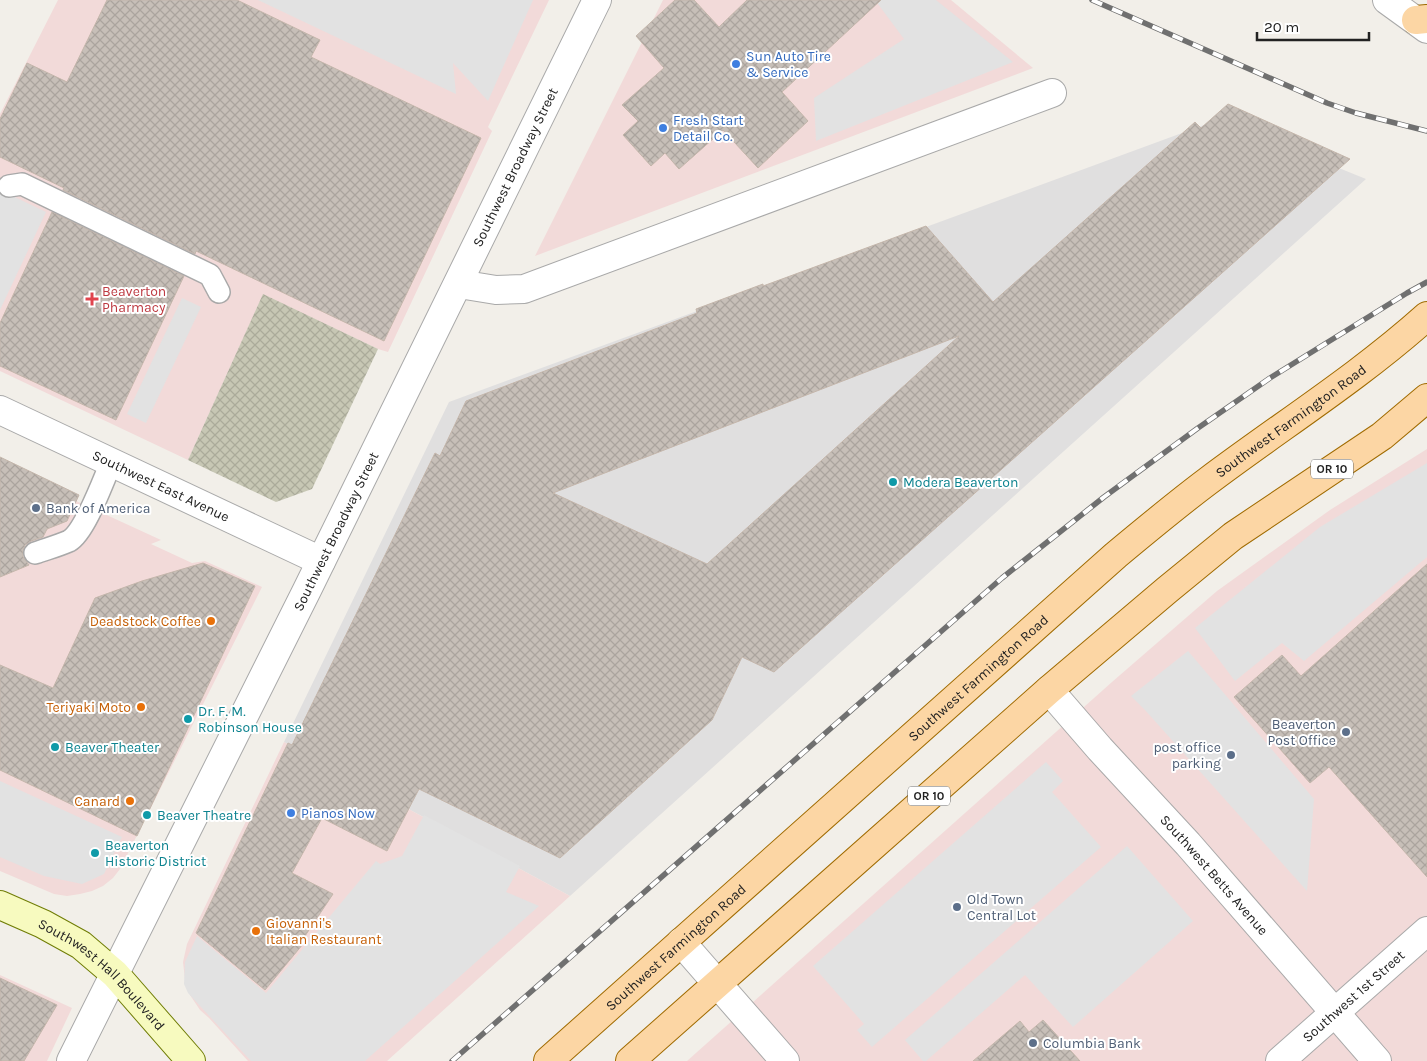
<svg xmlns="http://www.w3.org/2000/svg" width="1427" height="1061" font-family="Karla,sans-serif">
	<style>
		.residential { fill: #e0dfdf }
		.commercial { fill: #f2dad9 }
		.construction { fill: url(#construction-cross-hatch) }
		.parking { fill: #e2e2e2 }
		.building { fill: url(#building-cross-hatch); stroke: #c4b6ab; fill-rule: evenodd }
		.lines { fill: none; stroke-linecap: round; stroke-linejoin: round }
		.service-casing { stroke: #a9a9a9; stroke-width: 24 }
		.minor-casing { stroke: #a9a9a9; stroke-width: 30 }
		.tertiary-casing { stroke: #a9a9a9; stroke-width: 30 }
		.secondary-casing { stroke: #707d05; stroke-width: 30 }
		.primary-casing { stroke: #a06b00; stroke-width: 30 }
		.service { stroke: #fff; stroke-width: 21 }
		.minor { stroke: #fff; stroke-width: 28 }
		.tertiary { stroke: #fff; stroke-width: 28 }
		.secondary { stroke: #f7fabf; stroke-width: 28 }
		.primary { stroke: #fcd6a4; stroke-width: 28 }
		.rail-casing { stroke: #707070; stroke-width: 5.5 }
		.rail { stroke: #fff; stroke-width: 4; stroke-dasharray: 11; stroke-linecap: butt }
		.shop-dot { fill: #3f7fe0; stroke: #fff; stroke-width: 2 }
		.health-dot { fill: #e0444e; stroke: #fff; stroke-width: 2 }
		.culture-dot { fill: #0f9aa8; stroke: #fff; stroke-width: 2 }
		.service-dot { fill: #5c6f8a; stroke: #fff; stroke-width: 2 }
		.food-dot { fill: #e8710a; stroke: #fff; stroke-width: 2 }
		.labels { text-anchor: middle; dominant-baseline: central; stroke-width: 4; stroke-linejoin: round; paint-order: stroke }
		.shield { fill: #fff; stroke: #646464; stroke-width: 1 }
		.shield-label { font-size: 12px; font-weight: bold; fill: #222 }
		.shop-label { font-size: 14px; fill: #366cbe; stroke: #fff; text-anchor: start }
		.street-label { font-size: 14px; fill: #222; stroke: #fff }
		.health-label { font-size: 14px; fill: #be3a42; stroke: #fff; text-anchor: start }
		.culture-label { font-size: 14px; fill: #0d838f; stroke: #fff; text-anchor: start }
		.service-label { font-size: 14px; fill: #4e5e75; stroke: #fff; text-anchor: start }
		.food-label { font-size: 14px; fill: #c56008; stroke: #fff; text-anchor: end }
	</style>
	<defs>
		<pattern id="construction-cross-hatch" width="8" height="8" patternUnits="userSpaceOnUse" patternTransform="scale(1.25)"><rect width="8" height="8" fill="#c7c7b4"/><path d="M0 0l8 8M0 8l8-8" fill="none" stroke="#abab9a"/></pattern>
		<pattern id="building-cross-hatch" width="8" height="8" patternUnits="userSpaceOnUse" patternTransform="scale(1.25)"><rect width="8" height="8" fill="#c7bfb8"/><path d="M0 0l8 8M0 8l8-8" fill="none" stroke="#aba49e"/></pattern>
	</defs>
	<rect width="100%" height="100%" fill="#f2efe9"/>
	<polygon class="residential" points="1231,115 1324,162 1366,179 570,896 284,742 449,402"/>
	<g class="commercial">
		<polygon points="58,0 549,0 488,127 492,131 388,352 378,349 263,295 188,460 0,371 0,114"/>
		<polygon points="663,0 951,0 1033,68 535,256"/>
		<polygon points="1427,449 1427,1061 687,1061 1112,682 1217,591 1330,510"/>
		<polygon points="0,466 161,540 151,544 192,563 205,561 262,587 120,869 113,878 103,886 92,891 80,894 67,896 54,894 0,871"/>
		<polygon points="284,742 570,896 387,1061 248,1061 209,1018 200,1010 190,995 185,979 183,962 187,944"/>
		<polygon points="0,975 72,1008 47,1061 0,1061"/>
	</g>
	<polygon class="construction" points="263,294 378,349 312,489 276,502 188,460"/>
	<g class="parking">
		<polygon points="258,0 533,0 488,101 453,63 456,94"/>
		<polygon points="875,0 936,0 1013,62 816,141 814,98 904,39"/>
		<polygon points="0,190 46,212 0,310"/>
		<polygon points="182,298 201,307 146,423 127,414"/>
		<polygon points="1427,463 1427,557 1304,661 1282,643 1235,681 1195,628 1320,527"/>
		<polygon points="1188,651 1314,799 1307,891 1145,710 1131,696"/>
		<polygon points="1046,762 1063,781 1052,792 1101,847 872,1047 857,1030 864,1024 813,966"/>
		<polygon points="0,781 122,837 104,874 82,884 44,876 0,857"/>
		<polygon points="424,815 520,866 506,892 539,906 365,1061 251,1061 188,993 184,984 185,962 197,936 266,993 376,861 380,864 402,856"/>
		<polygon points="1127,846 1193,921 1073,1027 1025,975 926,1061 923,1061 905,1040"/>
	</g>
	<g class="building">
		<polygon points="107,0 237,0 320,40 311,57 481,138 384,341 196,251 195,254 63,190 64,188 0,157 0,119 27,63 67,82"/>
		<polygon points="675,0 694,0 719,27 747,0 881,0 782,92 808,121 758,168 723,130 679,169 665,153 651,166 623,135 638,121 622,105 664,68 636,36"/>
		<path d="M1228,104L1350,159L774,672L742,657L712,720L560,858L419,789L387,851L322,818L292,873L333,894L301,942L303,944L265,990L196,933L288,743L292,745L435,453L440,456L466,401L697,313L696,309L763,284V286L926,226L993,302L1195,122L1201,128ZM959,336L707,564L553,493Z"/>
		<polygon points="52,212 184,276 116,420 0,366 0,323"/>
		<polygon points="0,457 79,495 67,521 47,529 43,537 31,541 25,545 23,551 23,557 29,565 0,577"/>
		<polygon points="203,563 255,586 137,836 0,770 0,665 53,688 95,598 142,581"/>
		<polygon points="1427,564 1427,877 1329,767 1310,783 1234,697 1282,655 1301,676"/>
		<polygon points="0,978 57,1005 24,1061 0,1061"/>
		<polygon points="1043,1020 1080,1061 973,1061 1020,1021 1029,1032"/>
	</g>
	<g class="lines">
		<g class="service-casing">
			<g id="service">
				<polyline points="9,186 22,184 210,275 219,292"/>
				<path d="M35,553C46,549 58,546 69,541C85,532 103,481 111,463"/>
			</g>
		</g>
		<g class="minor-casing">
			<g id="minor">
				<polyline points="459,284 496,290 524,289 1052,93"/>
				<path id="s1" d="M0,410L321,561"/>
				<path id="s2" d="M1049,690L1100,749L1188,844L1377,1061"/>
				<polyline points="681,942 785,1061"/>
				<path id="s3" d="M1280,1061L1427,931"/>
			</g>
		</g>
		<g class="tertiary-casing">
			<g id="tertiary">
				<polyline points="1387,0 1427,29"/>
				<path id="s4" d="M71,1061L307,590L597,0"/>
			</g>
		</g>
		<g class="secondary-casing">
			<g id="secondary">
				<path id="s5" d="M0,905L43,924L81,945L115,974L191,1061"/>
			</g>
		</g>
		<g class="primary-casing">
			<g id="primary">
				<polyline points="1416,20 1427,19"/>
				<path id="s6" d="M548,1061L1116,555C1146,530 1176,505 1208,481C1281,426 1359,377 1427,316"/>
				<polyline points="630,1061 1049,690 1167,590 1233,536 1382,436 1427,398"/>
			</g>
		</g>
		<use href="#service" class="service"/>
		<use href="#minor" class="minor"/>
		<use href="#tertiary" class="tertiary"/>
		<use href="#secondary" class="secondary"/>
		<use href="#primary" class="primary"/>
		<g class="rail-casing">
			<g id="rail">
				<polyline points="1092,0 1327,103 1356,113 1427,131"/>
				<polyline points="452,1061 1002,578 1104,497 1198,428 1270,378 1407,293 1427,282"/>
			</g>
		</g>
		<use href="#rail" class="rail"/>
	</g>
	<g class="shop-dot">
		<circle cx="736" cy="64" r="5"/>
		<circle cx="663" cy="128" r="5"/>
		<circle cx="291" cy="813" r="5"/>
	</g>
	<path class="health-dot" d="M89.5 291.5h5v5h5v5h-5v5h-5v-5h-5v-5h5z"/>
	<g class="culture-dot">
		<circle cx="893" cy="482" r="5"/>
		<circle cx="188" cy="719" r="5"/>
		<circle cx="55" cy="747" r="5"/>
		<circle cx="147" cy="815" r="5"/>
		<circle cx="95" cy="853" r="5"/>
	</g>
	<g class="service-dot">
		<circle cx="36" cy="508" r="5"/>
		<circle cx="1346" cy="732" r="5"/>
		<circle cx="1231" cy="755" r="5"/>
		<circle cx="957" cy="907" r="5"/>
		<circle cx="1033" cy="1043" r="5"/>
	</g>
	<g class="food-dot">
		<circle cx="211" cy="621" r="5"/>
		<circle cx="141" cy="707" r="5"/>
		<circle cx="130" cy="801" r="5"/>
		<circle cx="256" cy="931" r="5"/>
	</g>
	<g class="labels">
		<g class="shield">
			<rect x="1311" y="459.5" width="42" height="19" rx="4"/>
			<rect x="908" y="786.5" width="42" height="19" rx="4"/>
		</g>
		<g class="shield-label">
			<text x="1332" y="469">OR 10</text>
			<text x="929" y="796">OR 10</text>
		</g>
		<g class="shop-label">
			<text x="746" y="56">Sun Auto Tire<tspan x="746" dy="16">&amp; Service</tspan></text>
			<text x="673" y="120">Fresh Start<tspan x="673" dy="16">Detail Co.</tspan></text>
			<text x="301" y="813">Pianos Now</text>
		</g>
		<g class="street-label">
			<text stroke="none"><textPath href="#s4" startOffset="998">Southwest Broadway Street</textPath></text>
			<text stroke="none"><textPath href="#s6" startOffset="981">Southwest Farmington Road</textPath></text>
			<text stroke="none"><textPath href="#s1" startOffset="178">Southwest East Avenue</textPath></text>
			<text stroke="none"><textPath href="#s4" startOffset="592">Southwest Broadway Street</textPath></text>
			<text stroke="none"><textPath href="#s6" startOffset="576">Southwest Farmington Road</textPath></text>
			<text stroke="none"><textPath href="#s2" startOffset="248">Southwest Betts Avenue</textPath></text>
			<text stroke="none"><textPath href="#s6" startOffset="171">Southwest Farmington Road</textPath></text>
			<text stroke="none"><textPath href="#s5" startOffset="125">Southwest Hall Boulevard</textPath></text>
			<text stroke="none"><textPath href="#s3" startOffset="98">Southwest 1st Street</textPath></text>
		</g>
		<g class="health-label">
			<text x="102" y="291">Beaverton<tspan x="102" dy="16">Pharmacy</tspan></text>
		</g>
		<g class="culture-label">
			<text x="903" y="482">Modera Beaverton</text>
			<text x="198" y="711">Dr. F. M.<tspan x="198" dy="16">Robinson House</tspan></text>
			<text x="65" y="747">Beaver Theater</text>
			<text x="157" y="815">Beaver Theatre</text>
			<text x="105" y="845">Beaverton<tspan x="105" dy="16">Historic District</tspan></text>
		</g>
		<g class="service-label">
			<text x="46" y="508">Bank of America</text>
			<text x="1336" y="724" text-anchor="end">Beaverton<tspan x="1336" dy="16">Post Office</tspan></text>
			<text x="1221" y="747" text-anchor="end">post office<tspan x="1221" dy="16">parking</tspan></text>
			<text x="967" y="899">Old Town<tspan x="967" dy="16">Central Lot</tspan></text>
			<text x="1043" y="1043">Columbia Bank</text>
		</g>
		<g class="food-label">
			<text x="201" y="621">Deadstock Coffee</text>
			<text x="131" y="707">Teriyaki Moto</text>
			<text x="120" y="801">Canard</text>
			<text x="266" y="923" text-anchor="start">Giovanni's<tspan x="266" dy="16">Italian Restaurant</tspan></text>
		</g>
	</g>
	<path d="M1257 32v8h112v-8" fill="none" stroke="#222222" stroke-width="2.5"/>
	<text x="1264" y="32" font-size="15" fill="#222222" stroke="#ffffff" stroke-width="4" paint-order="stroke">20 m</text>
</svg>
